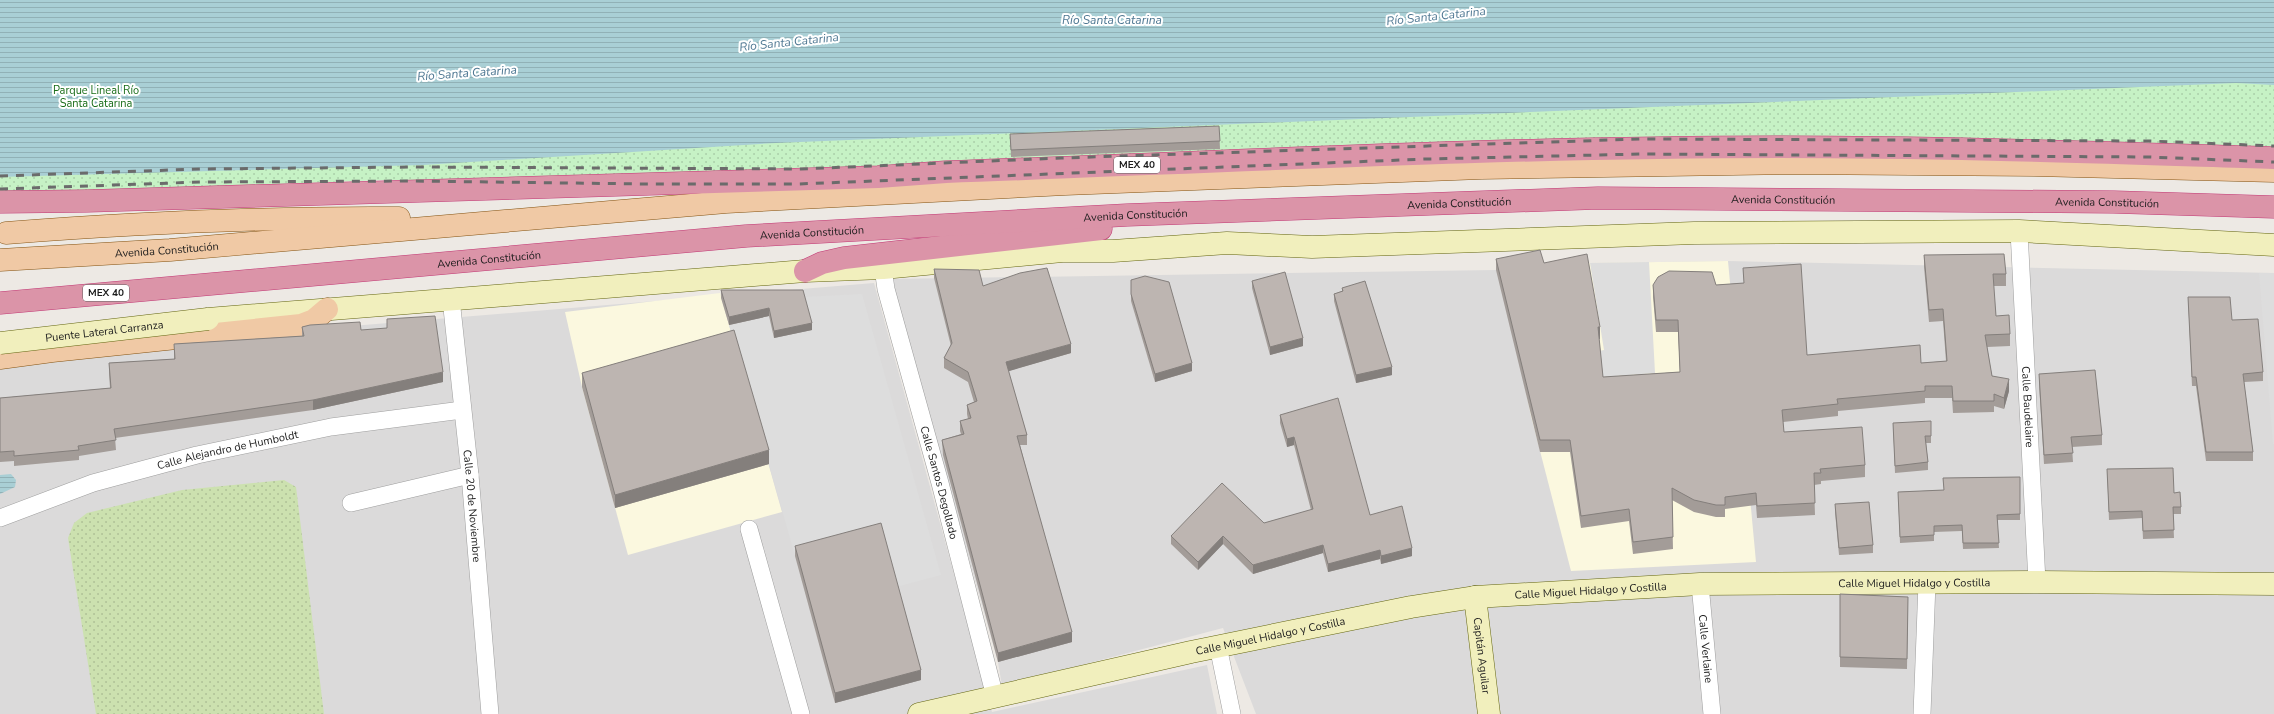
<svg xmlns="http://www.w3.org/2000/svg" width="2274" height="714" font-family="'Nunito Sans',sans-serif">
	<style>
		.residential { fill: #dbdada }
		.education { fill: #fbf8df }
		.grass { fill: url(#grass-dots) }
		.park { fill: url(#park-dots) }
		.parking { fill: #ddd }
		.water { fill: url(#water-rules) }
		.lines { fill: none; stroke-linecap: round; stroke-linejoin: round }
		.street-casing { stroke: #9e9e9e; stroke-width: 18 }
		.secondary-casing { stroke: #646612; stroke-width: 23 }
		.primary-casing { stroke: #845312; stroke-width: 23 }
		.highway-casing { stroke: #c23975; stroke-width: 23 }
		.street { stroke: #fff; stroke-width: 17 }
		.secondary { stroke: #f1efbd; stroke-width: 22 }
		.primary { stroke: #f0c9a5; stroke-width: 22 }
		.highway { stroke: #db94a8; stroke-width: 22 }
		.rail { stroke: #6b6b6b; stroke-width: 3; stroke-dasharray: 8 8; stroke-linecap: butt }
		.secondary-bridge-casing { stroke: #646612; stroke-width: 23; stroke-linecap: butt }
		.secondary-bridge { stroke: #f1efbd; stroke-width: 22 }
		.wall { fill: #a39c98 }
		.shaded-wall { fill: #847f7c }
		.building { fill: #bdb5b1; stroke: #847f7c }
		.labels { text-anchor: middle; dominant-baseline: central; stroke-width: 4; stroke-linejoin: round; paint-order: stroke }
		.shield { fill: #fff; stroke: #616161; stroke-width: 1 }
		.shield-label { font-size: 10px; font-weight: bold; fill: #1d1d1d }
		.park-label { font-size: 11px; fill: #196d18; stroke: #fff }
		.street-label { font-size: 11px; fill: #1d1d1d; stroke: #fff }
		.water-label { font-size: 12px; font-style: italic; fill: #4e7792; stroke: #fff }
	</style>
	<defs>
		<pattern id="grass-dots" width="8" height="8" patternUnits="userSpaceOnUse"><rect width="8" height="8" fill="#cce1af"/><path d="M2 2h.1M6 6h.1" fill="none" stroke="#afc196" stroke-width="1.8" stroke-linecap="round"/></pattern>
		<pattern id="park-dots" width="8" height="8" patternUnits="userSpaceOnUse"><rect width="8" height="8" fill="#c6f2c5"/><path d="M2 2h.1M6 6h.1" fill="none" stroke="#aacfa9" stroke-width="1.8" stroke-linecap="round"/></pattern>
		<pattern id="water-rules" width="6" height="5" patternUnits="userSpaceOnUse"><rect width="6" height="5" fill="#a9cfd5"/><path d="M0 2.5h6" fill="none" stroke="#91b1b6"/></pattern>
	</defs>
	<rect width="100%" height="100%" fill="#ede9e4"/>
	<g class="residential">
		<polygon points="1728,261 2274,273 2274,714 1256,714 1223,628 1002,686 998,662 890,279 1496,270 1540,262 1541,267 1590,263"/>
		<polygon points="874,283 992,712 1207,665 1217,714 0,714 0,355"/>
	</g>
	<g class="education">
		<polygon points="1728,261 1756,562 1571,571 1531,416 1520,364 1541,267 1590,263"/>
		<polygon points="720,293 782,512 628,555 582,387 565,312"/>
	</g>
	<polygon class="grass" points="284,480 296,487 324,714 96,714 68,538 74,523 87,513 182,490"/>
	<polygon class="park" points="0,0 2274,0 2274,155 673,180 381,180 0,195"/>
	<g class="parking">
		<polygon points="1649,262 1655,373 1602,377 1599,351 1604,350 1590,263"/>
		<polygon points="2259,273 2274,273 2274,444 2273,444"/>
		<polygon points="862,294 941,575 896,587 795,556 729,325 769,316 803,297"/>
	</g>
	<g class="water">
		<polygon points="0,0 2274,0 2274,85 2236,83 776,143 423,165 0,177"/>
		<polygon points="11,474 16,480 15,487 0,494 0,475"/>
	</g>
	<g class="lines">
		<g class="street-casing">
			<g id="street">
				<path id="s1" d="M2019,231L2037,582"/>
				<path id="s2" d="M883,268L886,289L940,483L995,697"/>
				<path id="s3" d="M451,299L470,475L490,714"/>
				<polyline points="351,503 470,475"/>
				<path id="s4" d="M0,518L93,483L197,455L331,427L462,410"/>
				<polyline points="749,529 801,714"/>
				<path id="s5" d="M1700,584L1712,714"/>
				<polyline points="1218,646 1232,714"/>
				<polyline points="1922,714 1927,583"/>
			</g>
		</g>
		<g class="secondary-casing">
			<g id="secondary">
				<polyline points="208,319 805,271 883,268 1062,251 1113,251 1227,243 1312,247 1694,233 2019,231 2274,245"/>
				<path id="s6" d="M1475,597L1489,714"/>
				<path id="s7" d="M919,714L1191,652L1411,607L1475,597L1700,584L2037,582L2274,584"/>
			</g>
		</g>
		<g class="primary-casing">
			<g id="primary">
				<path d="M6,233C137,223 268,217 399,218"/>
				<path id="s8" d="M0,260L170,250L726,202L1065,184L1481,168L1789,163L2034,165L2274,171"/>
				<polyline points="0,358 52,351 301,325 314,320 327,309"/>
			</g>
		</g>
		<g class="highway-casing">
			<g id="highway">
				<path d="M0,202L87,201L878,177L946,172C1224,162 1502,147 1780,147C1945,147 2109,153 2274,158"/>
				<polyline points="805,271 822,263 844,258 1101,229"/>
				<path id="s9" d="M0,303L746,236L1127,215L1598,198L2114,202L2274,207"/>
			</g>
		</g>
		<use href="#street" class="street"/>
		<use href="#secondary" class="secondary"/>
		<use href="#primary" class="primary"/>
		<use href="#highway" class="highway"/>
		<g class="rail">
			<polyline points="0,176 200,169 416,167 801,169 1061,158 1641,139 2150,141 2274,146"/>
			<polyline points="0,189 201,182 414,181 646,184 798,184 1426,159 1641,154 2149,157 2274,162"/>
		</g>
		<g class="secondary-bridge-casing">
			<g id="secondary-bridge">
				<path id="s10" d="M0,343L208,319"/>
			</g>
		</g>
		<use href="#secondary-bridge" class="secondary-bridge"/>
	</g>
	<g class="wall">
		<polygon points="1219,126 1220,149 1011,157 1010,134"/>
		<polygon points="1924,255 2006,274 2006,286 1993,286 1996,316 2010,334 2010,346 1987,347 1992,376 2009,391 2004,409 1994,406 1994,412 1953,413 1952,398 1925,398 1925,403 1838,411 1838,416 1783,422 1784,432 1865,465 1865,477 1821,481 1821,484 1814,485 1815,515 1757,518 1756,505 1725,509 1725,517 1716,517 1694,512 1672,500 1673,549 1633,554 1629,521 1581,528 1570,452 1540,452 1496,270 1496,259 1544,263 1600,339 1599,339 1603,377 1680,372 1678,332 1656,332 1653,297 1653,285 1716,285 1744,283 1743,268 1807,355 1921,363 1946,361 1943,321 1929,322 1924,267"/>
		<polygon points="934,269 983,286 1071,353 1008,371 1027,435 1027,445 1020,445 1072,642 998,662 943,455 942,440 961,434 960,431 960,421 968,419 967,414 967,405 974,402 968,382 944,368 944,358 951,346 934,278"/>
		<polygon points="1131,280 1192,371 1155,382 1131,301"/>
		<polygon points="1252,281 1303,346 1270,355 1252,288"/>
		<polygon points="1342,288 1392,375 1356,383 1334,301 1334,294 1342,291"/>
		<polygon points="721,290 803,290 812,330 774,338 769,316 729,325 721,298"/>
		<polygon points="2188,297 2232,320 2263,372 2263,381 2244,382 2253,452 2253,461 2206,461 2196,386 2192,386"/>
		<polygon points="302,327 361,330 443,382 313,410 115,438 116,450 79,456 79,460 14,466 14,461 0,462 0,398 110,388 109,373 109,363 174,359 174,344 302,336"/>
		<polygon points="582,373 769,464 615,508 582,387"/>
		<polygon points="2039,374 2102,435 2102,445 2072,447 2073,462 2044,464 2039,384"/>
		<polygon points="1280,415 1370,515 1412,556 1381,564 1380,559 1328,572 1323,553 1253,574 1223,544 1198,570 1171,544 1171,536 1264,523 1311,510 1294,445 1287,447 1280,423"/>
		<polygon points="1893,423 1931,436 1931,443 1926,443 1928,462 1928,470 1895,473"/>
		<polygon points="2107,469 2174,493 2181,507 2181,514 2173,514 2174,538 2143,539 2142,518 2109,520"/>
		<polygon points="2020,477 2020,520 1997,520 1999,548 1963,549 1962,531 1934,532 1934,541 1900,543 1898,492 1944,490 1943,478"/>
		<polygon points="1835,504 1873,545 1873,553 1839,555 1835,512"/>
		<polygon points="795,546 921,680 835,703 795,556"/>
		<polygon points="1840,594 1908,597 1907,669 1840,667"/>
	</g>
	<g class="shaded-wall">
		<polygon points="769,308 769,316 729,325 729,317"/>
		<polygon points="812,323 812,330 774,338 774,331"/>
		<rect x="1598" y="327" width="2" height="12"/>
		<polygon points="1303,338 1303,346 1270,355 1270,347"/>
		<polygon points="1071,344 1071,353 1006,372 1006,362"/>
		<polygon points="1192,363 1192,371 1155,382 1155,374"/>
		<polygon points="1392,367 1392,375 1356,383 1356,375"/>
		<polygon points="443,372 443,382 313,410 313,400"/>
		<polygon points="2009,379 2009,391 2004,409 2004,398"/>
		<polygon points="1294,437 1294,445 1287,447 1287,439"/>
		<polygon points="769,450 769,464 615,508 615,495"/>
		<polygon points="1223,536 1223,544 1198,570 1198,562"/>
		<polygon points="1323,545 1323,553 1253,574 1253,565"/>
		<polygon points="1412,548 1412,556 1381,564 1381,556"/>
		<polygon points="1380,550 1380,559 1328,572 1328,564"/>
		<polygon points="1072,632 1072,642 998,662 998,653"/>
		<polygon points="921,670 921,680 835,703 835,693"/>
	</g>
	<g class="building">
		<polygon points="1219,126 1220,141 1011,150 1010,134"/>
		<polygon points="1540,250 1544,263 1587,254 1600,327 1598,327 1603,377 1680,372 1678,320 1656,320 1653,285 1658,277 1669,271 1712,272 1716,285 1744,283 1743,268 1801,264 1807,355 1920,345 1921,363 1947,361 1943,309 1929,310 1924,255 2004,254 2006,274 1993,274 1996,316 2009,315 2010,334 1985,335 1992,376 2009,379 2004,398 1994,394 1994,401 1953,401 1952,386 1925,386 1925,391 1837,399 1838,404 1782,410 1784,432 1862,427 1865,465 1820,469 1821,473 1814,473 1815,503 1757,506 1756,493 1725,497 1725,505 1716,505 1694,500 1672,488 1673,537 1633,542 1629,509 1581,516 1570,440 1540,440 1496,259"/>
		<polygon points="1047,268 1071,344 1006,362 1027,435 1017,436 1072,632 998,653 943,445 942,440 964,434 960,421 971,418 967,405 977,401 968,372 944,358 952,343 934,269 979,270 983,286 1020,273"/>
		<polygon points="1285,272 1303,338 1270,347 1252,281"/>
		<polygon points="1145,276 1169,282 1192,363 1155,374 1131,294 1131,280"/>
		<polygon points="1365,281 1392,367 1356,375 1334,294 1343,291 1342,288"/>
		<polygon points="721,290 803,290 812,323 774,331 769,308 729,317"/>
		<polygon points="2188,297 2230,297 2232,320 2258,319 2263,372 2243,374 2253,452 2206,452 2196,377 2192,377"/>
		<polygon points="435,316 443,372 313,400 114,429 116,440 78,446 79,450 14,456 14,451 0,452 0,398 111,388 109,363 175,359 174,344 304,336 302,327 310,325 360,322 361,330 387,328 387,319"/>
		<polygon points="734,330 769,450 615,495 582,373"/>
		<polygon points="2095,370 2102,435 2071,437 2073,453 2044,455 2039,374"/>
		<polygon points="1338,398 1370,515 1402,506 1412,548 1381,556 1380,550 1328,564 1323,545 1253,565 1223,536 1198,562 1171,536 1222,483 1264,523 1313,509 1294,437 1287,439 1280,415"/>
		<polygon points="1931,421 1931,436 1925,436 1928,462 1895,466 1893,423"/>
		<polygon points="2173,468 2174,493 2180,492 2181,507 2173,507 2174,530 2143,531 2142,511 2109,512 2107,469"/>
		<polygon points="2020,477 2020,514 1997,515 1999,543 1963,543 1962,525 1934,526 1934,535 1900,537 1898,492 1944,490 1943,478"/>
		<polygon points="1869,502 1873,545 1839,548 1835,504"/>
		<polygon points="881,523 921,670 835,693 795,546"/>
		<polygon points="1840,594 1908,597 1907,659 1840,657"/>
	</g>
	<g class="labels">
		<g class="shield">
			<rect x="1114" y="157" width="46" height="16" rx="3"/>
			<rect x="83" y="285" width="46" height="16" rx="3"/>
		</g>
		<g class="shield-label">
			<text x="1137" y="165">MEX 40</text>
			<text x="106" y="293">MEX 40</text>
		</g>
		<g class="park-label">
			<text x="96" y="90">Parque Lineal Río<tspan x="96" dy="13">Santa Catarina</tspan></text>
		</g>
		<g class="street-label">
			<text stroke="none"><textPath href="#s9" startOffset="1787">Avenida Constitución</textPath></text>
			<text stroke="none"><textPath href="#s9" startOffset="2111">Avenida Constitución</textPath></text>
			<text stroke="none"><textPath href="#s9" startOffset="1463">Avenida Constitución</textPath></text>
			<text stroke="none"><textPath href="#s9" startOffset="1139">Avenida Constitución</textPath></text>
			<text stroke="none"><textPath href="#s9" startOffset="815">Avenida Constitución</textPath></text>
			<text stroke="none"><textPath href="#s8" startOffset="167">Avenida Constitución</textPath></text>
			<text stroke="none"><textPath href="#s9" startOffset="491">Avenida Constitución</textPath></text>
			<text stroke="none"><textPath href="#s10" startOffset="105">Puente Lateral Carranza</textPath></text>
			<text stroke="none"><textPath href="#s1" startOffset="176">Calle Baudelaire</textPath></text>
			<text stroke="none"><textPath href="#s4" startOffset="238">Calle Alejandro de Humboldt</textPath></text>
			<text stroke="none"><textPath href="#s2" startOffset="222">Calle Santos Degollado</textPath></text>
			<text stroke="none"><textPath href="#s3" startOffset="208">Calle 20 de Noviembre</textPath></text>
			<text stroke="none"><textPath href="#s7" startOffset="1008">Calle Miguel Hidalgo y Costilla</textPath></text>
			<text stroke="none"><textPath href="#s7" startOffset="684">Calle Miguel Hidalgo y Costilla</textPath></text>
			<text stroke="none"><textPath href="#s7" startOffset="360">Calle Miguel Hidalgo y Costilla</textPath></text>
			<text stroke="none"><textPath href="#s5" startOffset="65">Calle Verlaine</textPath></text>
			<text stroke="none"><textPath href="#s6" startOffset="59">Capitán Aguilar</textPath></text>
		</g>
		<g class="water-label">
			<text transform="translate(1436 16) rotate(-6)">Río Santa Catarina</text>
			<text x="1112" y="20">Río Santa Catarina</text>
			<text transform="translate(789 42) rotate(-6)">Río Santa Catarina</text>
			<text transform="translate(467 73) rotate(-4)">Río Santa Catarina</text>
		</g>
	</g>
</svg>
